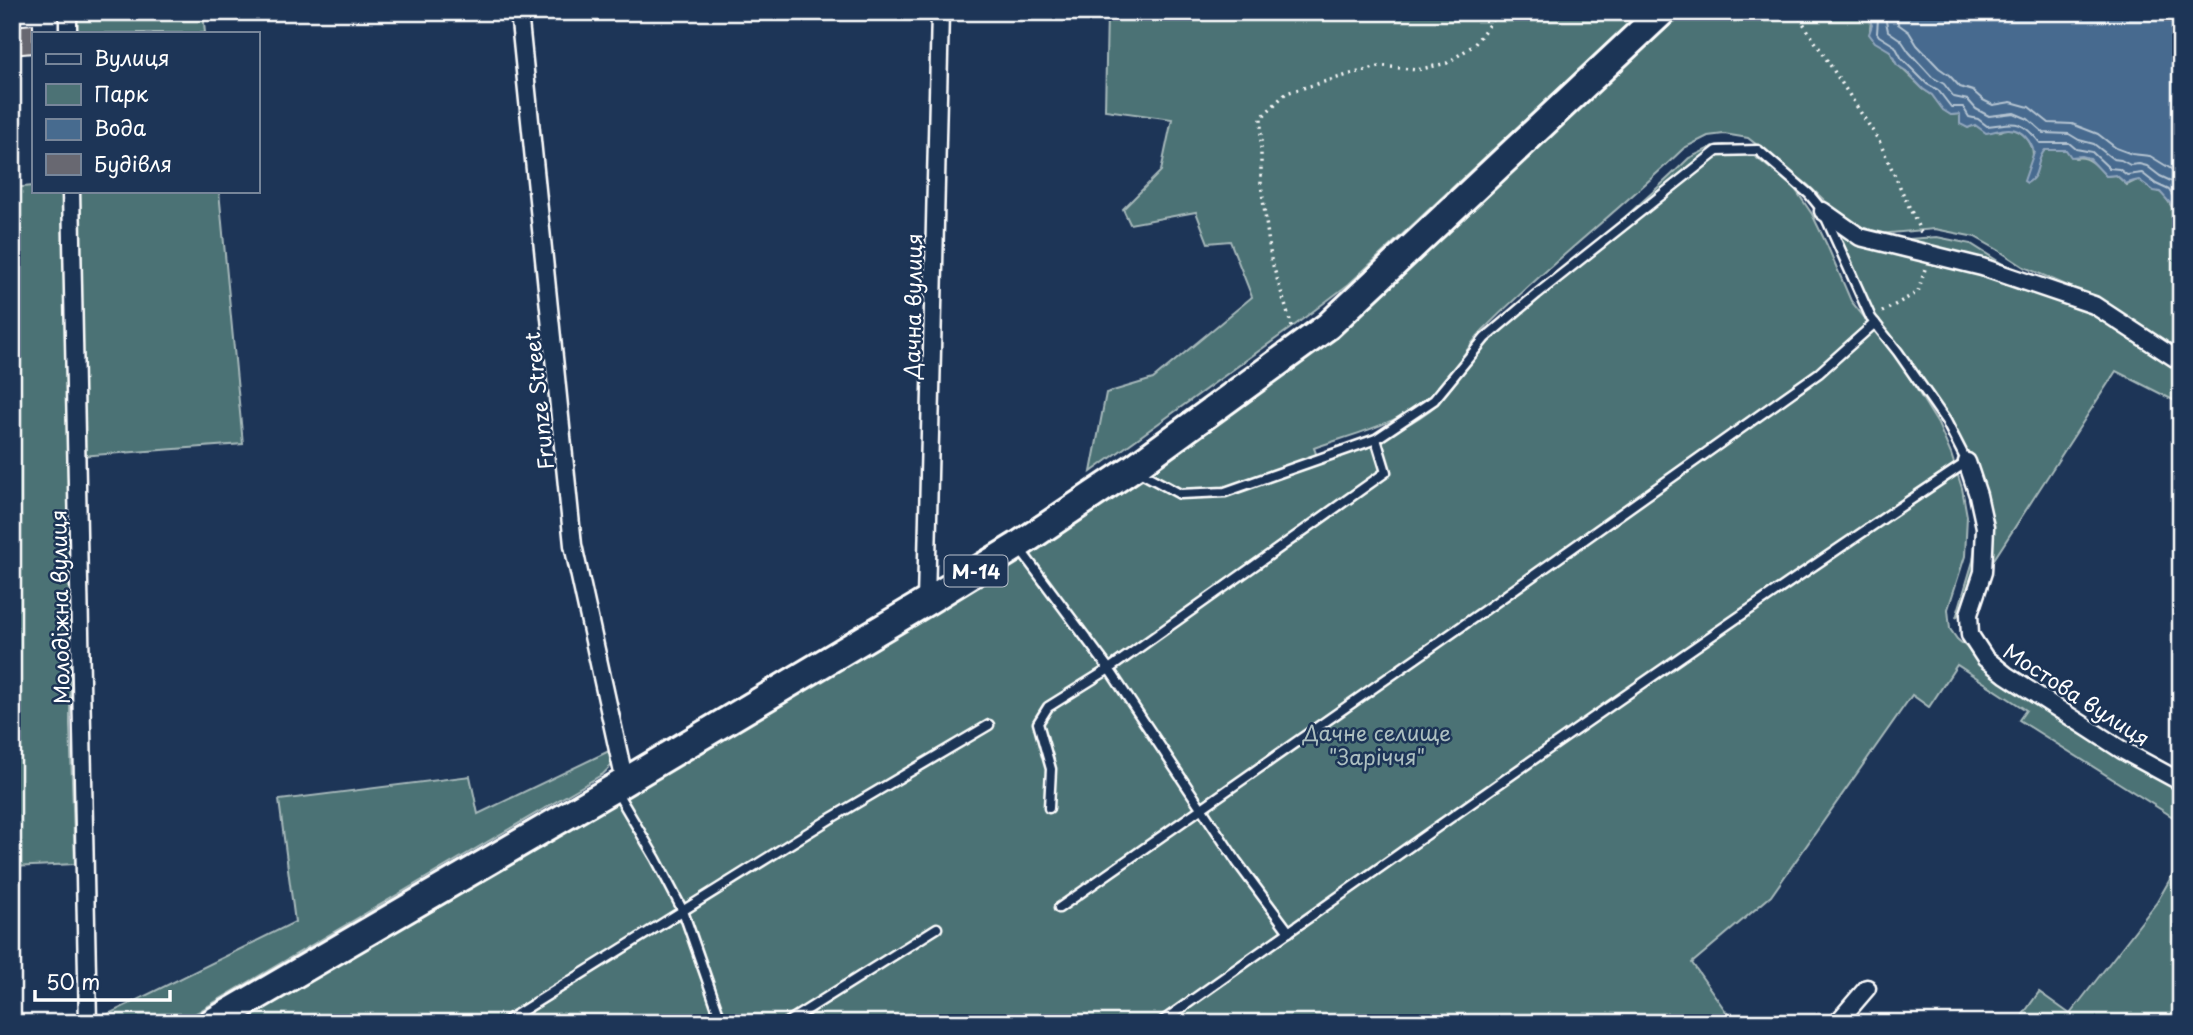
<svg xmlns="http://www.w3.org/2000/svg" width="2193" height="1035" font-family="'Playpen Sans',sans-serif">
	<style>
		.green { fill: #4c7275; stroke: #a6b8ba; stroke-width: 2 }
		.water { fill: #476b8f; stroke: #91a6bc; stroke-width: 2 }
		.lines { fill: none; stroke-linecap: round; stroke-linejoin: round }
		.shore { stroke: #b5c4d2; stroke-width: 2 }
		.building { fill: #686871; stroke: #fff; stroke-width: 2 }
		.service-casing { stroke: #fff; stroke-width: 13 }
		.minor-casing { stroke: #fff; stroke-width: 21 }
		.trunk-casing { stroke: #fff; stroke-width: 32 }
		.path { stroke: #fff; stroke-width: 3.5; stroke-dasharray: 2 5; stroke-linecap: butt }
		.service { stroke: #1d3557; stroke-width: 8 }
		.minor { stroke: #1d3557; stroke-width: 16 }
		.trunk { stroke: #1d3557; stroke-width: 26 }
		.labels { text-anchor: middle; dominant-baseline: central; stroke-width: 5; stroke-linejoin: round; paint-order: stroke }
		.shield { fill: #1d3557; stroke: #bbc2cd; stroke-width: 2 }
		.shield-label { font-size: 19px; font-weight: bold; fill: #fff }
		.street-label { font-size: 21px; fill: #fff; stroke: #1d3557 }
		.park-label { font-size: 21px; fill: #aec0c1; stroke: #1d3557 }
	</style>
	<rect width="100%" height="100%" fill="#1d3557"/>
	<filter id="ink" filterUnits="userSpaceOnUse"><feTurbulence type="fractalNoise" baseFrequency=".0143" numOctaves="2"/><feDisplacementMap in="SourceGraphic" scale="14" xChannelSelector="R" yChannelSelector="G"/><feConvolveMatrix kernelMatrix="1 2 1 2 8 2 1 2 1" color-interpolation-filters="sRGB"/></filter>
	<g filter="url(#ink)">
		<g class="green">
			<polygon points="70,12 203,12 205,33 70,33"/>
			<polygon points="1107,12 1641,12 1349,284 1295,325 1091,472 1106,393 1153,379 1252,297 1230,241 1208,243 1196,212 1130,224 1123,209 1161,171 1172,119 1105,110"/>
			<path d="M1684,12H1866L1871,20L1870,30L1890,51L1895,62L1923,89L1932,95L1944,110L1951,115L1960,114C1964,119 1959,123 1968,128C1977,122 1986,129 1996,131C2006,132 1998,130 2007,129C2024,128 2036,146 2032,160L2037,167L2041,152L2045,150H2067L2075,158C2088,155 2098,166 2106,176L2116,175L2127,185L2139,179L2164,195L2181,221V356L2089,295L2024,267L1998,250L1975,237L1935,229L1879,234L1857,225L1840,215L1808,185L1748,138L1724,134L1708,136L1684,148C1619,211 1546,266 1483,330C1461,353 1448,386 1422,404C1389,426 1351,435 1314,448L1319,461C1357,447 1397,435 1430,410C1455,390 1468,358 1491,336C1555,275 1626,220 1689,158L1714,146L1724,145L1745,149L1793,186L1812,214L1827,245L1851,301L1896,356L1938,424L1951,454L1962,488L1967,516L1965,556L1948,609L1950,629L1957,639L2003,678L2181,781V813L2176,819L2019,720L2026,710L1957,665L1929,707L1912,695L1771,896L1692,963L1734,1023H229L634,786L1367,305Z"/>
			<polygon points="33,186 33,191 63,191 72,456 70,724 75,864 12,867 12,188"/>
			<polygon points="73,191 219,191 243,444 80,456"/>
			<polygon points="1814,203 1879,241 1937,237 1971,244 2020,275 2057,288 2181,367 2181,404 2116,371 1956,618 1973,561 1976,536 1976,514 1959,450 1945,421 1857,298 1833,241"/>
			<polygon points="609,751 612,765 603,774 179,1023 96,1023 96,1020 295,922 279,800 470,776 478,814"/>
			<polygon points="2181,860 2181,1017 2178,1023 2017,1023 2039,992 2070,1014 2157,902"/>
		</g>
		<path class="water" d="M1866,12H2181V221L2170,203L2160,192L2154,191L2139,180C2119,184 2131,187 2116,175L2106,176L2089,158L2082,156L2071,157L2066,150H2045C2035,160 2041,176 2027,183L2024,181L2034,152C2031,142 2022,129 2010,129C2003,128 1994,132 1986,133L1975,125L1968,128L1960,124V114L1951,115L1943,110L1932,95L1923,89L1906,71L1897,65L1890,51L1875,42L1869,34L1872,25Z"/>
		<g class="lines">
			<g class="shore">
				<path d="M1874,12L1878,19L1877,33L1879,36L1895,46L1902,59L1927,84L1938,90L1951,107H1963L1969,117L1978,119L1987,126C2016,123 2020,118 2040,143H2069L2076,149L2092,152L2109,168L2119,169L2127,175L2142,173L2156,184L2169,190L2181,209"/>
				<polyline points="1884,12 1888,31 1901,40 1909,52 1932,77 1944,84 1954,97 1968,100 1976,109 1989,116 2014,113 2028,119 2044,133 2069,134 2079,140 2094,144 2113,159 2121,160 2130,165 2139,164 2147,166 2160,176 2173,182 2181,191"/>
				<polyline points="1896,12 1898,24 1909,32 1917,45 1939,68 1949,75 1960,87 1973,91 1983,100 1993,105 2011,102 2029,107 2049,123 2072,124 2098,134 2116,148 2132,154 2150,156 2181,175"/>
			</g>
		</g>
		<polygon class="building" points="33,24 33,53 12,55 12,26"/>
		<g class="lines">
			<g class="service-casing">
				<g id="service">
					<path d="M1136,470L1180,494L1225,492L1376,439L1434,400L1485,338L1537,294L1717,151L1758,150L1809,194L1823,211L1871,318L1898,352L1946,421L1967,462C1695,644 1428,833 1160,1023"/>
					<polyline points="1019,548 1109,669 1237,862 1289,932"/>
					<polyline points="616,791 656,859 683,911 722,1023"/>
					<polyline points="1049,808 1051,769 1038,723 1048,707 1109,669 1386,472 1376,439"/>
					<polyline points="1059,908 1492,605 1819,373 1875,323"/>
					<polyline points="503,1023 833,817 989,725"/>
					<polyline points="786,1023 937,928"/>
				</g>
			</g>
			<g class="minor-casing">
				<g id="minor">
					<polyline points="68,12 68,33"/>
					<polyline points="519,12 573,545 625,782"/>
					<polyline points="71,191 88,1023"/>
					<polyline points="1823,211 1860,237 1982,267 2094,305 2181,362"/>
					<polyline points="1967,462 1978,495 1985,527 1983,572 1969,614 1970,635 1985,658 2006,675 2122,750 2181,782"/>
					<polyline points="926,602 940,12"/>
					<polyline points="1837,1023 1867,988"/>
				</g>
			</g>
			<g class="trunk-casing">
				<polyline id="trunk" points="211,1023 614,788 926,602 1017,546 1133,468 1328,326 1662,12"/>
			</g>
			<g class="path">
				<polyline points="1796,12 1879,141 1922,235"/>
				<polyline points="1882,312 1918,292 1925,269"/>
				<polyline points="1292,327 1271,259 1261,184 1261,118 1286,93 1351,74 1383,66 1417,70 1447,63 1474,45 1498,12"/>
			</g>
			<use href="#service" class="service"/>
			<use href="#minor" class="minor"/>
			<use href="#trunk" class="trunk"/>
		</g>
	</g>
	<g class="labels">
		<rect class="shield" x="944.5" y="555.5" width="63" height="31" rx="5"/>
		<g class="shield-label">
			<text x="976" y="571">М-14</text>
		</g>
		<g class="street-label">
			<text transform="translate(912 306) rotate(-89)">Дачна вулиця</text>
			<text transform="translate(538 401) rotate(-96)">Frunze Street</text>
			<text transform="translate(59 607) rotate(-91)">Молодіжна вулиця</text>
			<text transform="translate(2077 694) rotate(33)">Мостова вулиця</text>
		</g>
		<g class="park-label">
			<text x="1377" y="732">Дачне селище<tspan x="1377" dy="24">"Заріччя"</tspan></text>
		</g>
	</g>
	<rect width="2193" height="1035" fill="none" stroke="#1d3557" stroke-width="42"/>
	<rect x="21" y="21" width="2151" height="993" fill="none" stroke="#fff" stroke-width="2.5" filter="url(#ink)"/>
	<rect x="32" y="32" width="228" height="161" fill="#1d3557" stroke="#77869a" stroke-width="2"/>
	<rect x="46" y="54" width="35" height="10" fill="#1d3557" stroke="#77869a" stroke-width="2"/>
	<text x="94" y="66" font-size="21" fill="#ffffff">Вулиця</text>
	<rect x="46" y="84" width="35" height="21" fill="#4c7275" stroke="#77869a" stroke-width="2"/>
	<text x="94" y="102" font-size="21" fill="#ffffff">Парк</text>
	<rect x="46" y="119" width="35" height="21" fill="#476b8f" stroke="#77869a" stroke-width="2"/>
	<text x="94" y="136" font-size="21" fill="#ffffff">Вода</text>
	<rect x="46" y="154" width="35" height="21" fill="#686871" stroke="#77869a" stroke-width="2"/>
	<text x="94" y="172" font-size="21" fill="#ffffff">Будівля</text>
	<path d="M35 990v10h135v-10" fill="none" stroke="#ffffff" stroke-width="3.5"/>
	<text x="46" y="990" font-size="21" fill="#ffffff" stroke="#1d3557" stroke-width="5" paint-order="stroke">50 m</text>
</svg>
